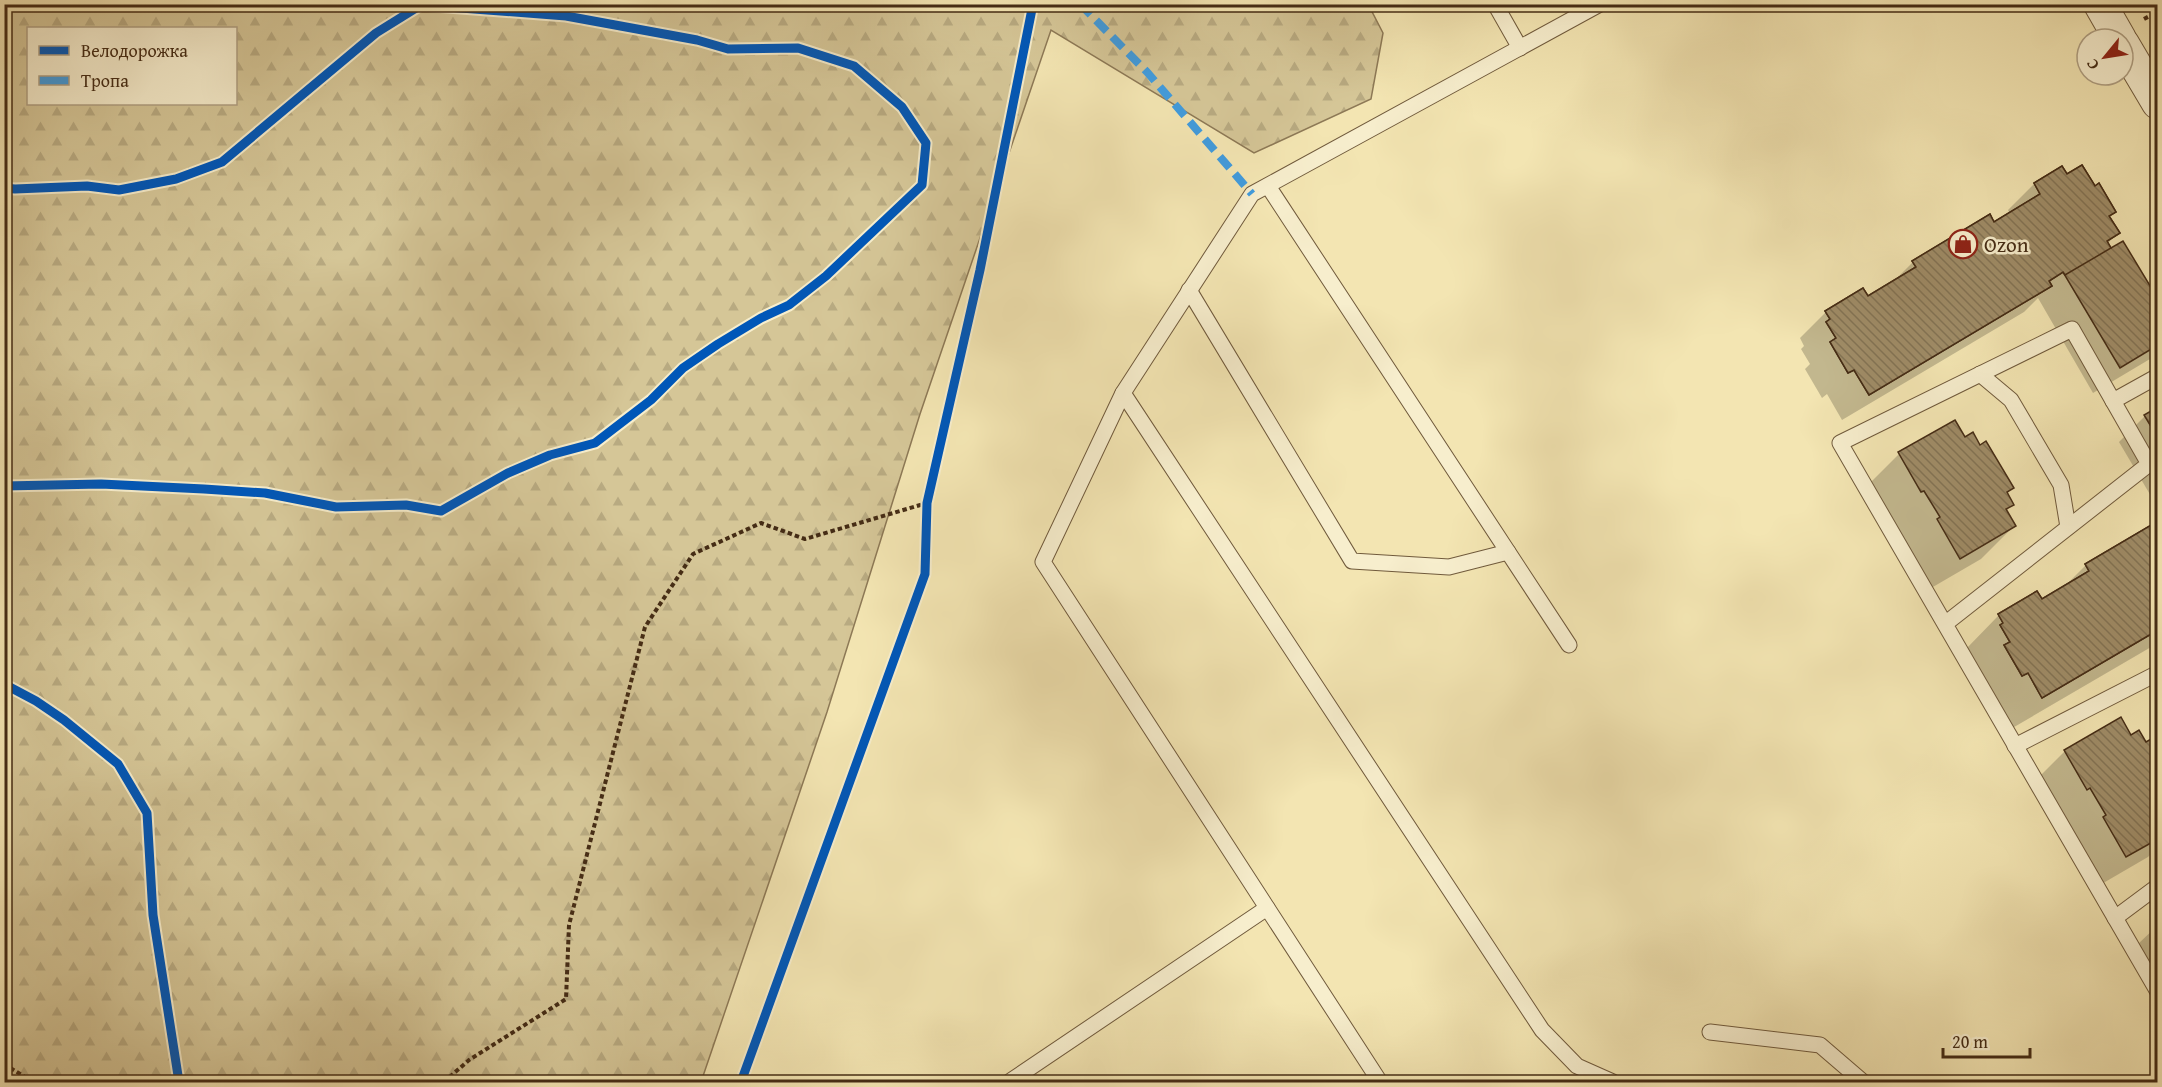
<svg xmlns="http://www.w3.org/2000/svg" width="2162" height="1087" font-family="'Gentium Book Plus',serif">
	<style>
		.forest { fill: url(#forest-firs); stroke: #8d7956; stroke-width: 1.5; fill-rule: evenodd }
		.shadow { fill: #0003 }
		.building { fill: url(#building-back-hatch); stroke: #452c15; stroke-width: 1.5 }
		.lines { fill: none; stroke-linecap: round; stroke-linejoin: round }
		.lane-casing { stroke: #705a3c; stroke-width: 17 }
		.street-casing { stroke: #705a3c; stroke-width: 34 }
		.path { stroke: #452c15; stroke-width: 4; stroke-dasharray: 4.5 3; stroke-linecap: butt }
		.lane { stroke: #f7eecd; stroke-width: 15 }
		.street { stroke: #f7eecd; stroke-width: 32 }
		.quiet { stroke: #409cdf; stroke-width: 8; stroke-dasharray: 15 8; stroke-linecap: butt }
		.cycleway-casing { stroke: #f7eecd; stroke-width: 13 }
		.cycleway { stroke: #0057b8; stroke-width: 9 }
		.labels { text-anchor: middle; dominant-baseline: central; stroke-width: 5; stroke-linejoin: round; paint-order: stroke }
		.poi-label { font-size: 21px; fill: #452c15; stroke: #f7eecd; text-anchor: start }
	</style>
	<defs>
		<pattern id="forest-firs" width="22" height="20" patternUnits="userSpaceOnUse" patternTransform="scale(1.5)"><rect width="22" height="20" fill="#d5c697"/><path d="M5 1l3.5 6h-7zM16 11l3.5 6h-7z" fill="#b8aa81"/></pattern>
		<pattern id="building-back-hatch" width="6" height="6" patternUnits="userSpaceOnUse" patternTransform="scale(1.5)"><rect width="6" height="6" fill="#9f8c67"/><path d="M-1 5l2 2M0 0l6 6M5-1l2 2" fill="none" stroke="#837354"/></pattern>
	</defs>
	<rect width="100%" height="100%" fill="#f3e5b2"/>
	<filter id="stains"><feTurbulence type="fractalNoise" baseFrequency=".00333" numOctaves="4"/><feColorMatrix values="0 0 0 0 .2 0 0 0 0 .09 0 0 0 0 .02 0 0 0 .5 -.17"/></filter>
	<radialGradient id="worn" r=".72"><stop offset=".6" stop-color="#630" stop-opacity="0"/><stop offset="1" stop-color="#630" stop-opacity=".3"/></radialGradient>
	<path class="forest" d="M5,4H1368L1383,33L1371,99L1254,153L1051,30L920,414L827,712L701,1082H5ZM28,28H236V104H28Z"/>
	<g class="shadow">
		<polygon points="2062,169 2066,176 2094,188 2114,211 2108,217 2118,233 2107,244 2158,302 2158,351 2150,359 2093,393 2038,298 2024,312 1842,420 1827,394 1822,398 1805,369 1810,364 1801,349 1804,346 1800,338 1826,312 1867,298 1891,284 1913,262 1993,224 2010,214 2008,210 2034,184"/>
		<polygon points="2158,409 2158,508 2119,442 2145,416"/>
		<polygon points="1964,439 2012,488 2006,494 2013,504 2006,511 2014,526 1981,559 1926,591 1866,487 1899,454"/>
		<polygon points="2158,523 2158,643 2009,730 1966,649 1999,615 2041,601 2064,587 2086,565"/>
		<polygon points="2130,737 2158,750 2158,847 2148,857 2093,889 2032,784 2065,751"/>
		<polygon points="2158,925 2158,1001 2143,976 2137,945"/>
	</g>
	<g class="building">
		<polygon points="2082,165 2095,186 2099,183 2116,212 2109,216 2120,233 2107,241 2111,248 2123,241 2158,299 2158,345 2120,368 2063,272 2049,281 2052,286 1869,395 1854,370 1848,373 1830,342 1836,338 1826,322 1830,319 1825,311 1863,288 1868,296 1916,267 1912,261 1990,214 1994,222 2040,194 2034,183 2062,166 2067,174"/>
		<polygon points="2082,165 2095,186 2099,183 2116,212 2109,216 2120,233 2107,241 2111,248 2065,275 2063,272 2049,281 2052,286 1869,395 1854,370 1848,373 1830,342 1836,338 1826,322 1830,319 1825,311 1863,288 1868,296 1916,267 1912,261 1990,214 1994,222 2040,194 2034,183 2062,166 2067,174"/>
		<polygon points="2158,407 2158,438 2144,415"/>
		<polygon points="1955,420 1965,437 1973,432 1980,445 1986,441 2014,488 2007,492 2014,505 2006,509 2016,526 1960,559 1937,519 1940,517 1924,491 1921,492 1898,452"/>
		<polygon points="2158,521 2158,630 2042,698 2028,673 2022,676 2004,645 2010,642 2000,625 2003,623 1998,614 2037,591 2042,599 2089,571 2085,564"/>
		<polygon points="2158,521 2158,630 2042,698 2028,673 2022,676 2004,645 2010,642 2000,625 2003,623 1998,614 2037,591 2042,599 2089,571 2085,564"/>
		<polygon points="2121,717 2131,735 2139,730 2146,742 2153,738 2158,747 2158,839 2126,857 2103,817 2106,815 2090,788 2087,790 2064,750"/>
	</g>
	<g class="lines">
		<g class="lane-casing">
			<g id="lane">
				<polyline points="1495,4 1520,48"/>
				<polyline points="1268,186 1569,645"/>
				<polyline points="1189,290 1352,561 1449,567 1508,552"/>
				<polyline points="1980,374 2011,400 2061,485 2068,527"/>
				<polyline points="1123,393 1542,1030 1577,1066 1613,1082"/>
				<polyline points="2113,401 2158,376"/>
				<polyline points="1945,624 2149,464 2072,329 1840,443 2158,992"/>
				<polyline points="2015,746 2158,673"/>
				<polyline points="2115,918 2158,886"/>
				<polyline points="1710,1032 1820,1045 1863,1082"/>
				<polyline points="1009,1082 1267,908"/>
				<polyline points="1380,1082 1043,562 1123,393 1252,194 1600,4"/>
			</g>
		</g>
		<g class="street-casing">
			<g id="street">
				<polyline points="2100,4 2120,39"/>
				<polyline points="2123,44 2158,103"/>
			</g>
		</g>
		<g class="path">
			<polyline points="2144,19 2157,12"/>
			<polyline points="4,1064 33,1082"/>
			<polyline points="444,1082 469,1060 566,999 569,925 645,627 693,554 761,523 805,539 927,503"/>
		</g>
		<use href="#lane" class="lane"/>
		<use href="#street" class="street"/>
		<polyline class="quiet" points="1080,4 1147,72 1252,194"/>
		<g class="cycleway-casing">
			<g id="cycleway">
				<polyline points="4,188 15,189 87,186 119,190 176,179 222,162 376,33 421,5 566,16 697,40 728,49 798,48 854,66 902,107 926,143 922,185 826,276 789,305 761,318 718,344 683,368 651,400 595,443 550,455 508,473 441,511 406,505 336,507 265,493 204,489 101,484 4,486"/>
				<polyline points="4,684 36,701 64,720 118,764 147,813 153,915 179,1082"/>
				<polyline points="741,1082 925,574 927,503 980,270 1033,4"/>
			</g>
		</g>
		<use href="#cycleway" class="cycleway"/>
	</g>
	<defs>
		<g id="shop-ring" transform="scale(1.5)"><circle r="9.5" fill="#f7eecd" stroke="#8f2418" stroke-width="1.5"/><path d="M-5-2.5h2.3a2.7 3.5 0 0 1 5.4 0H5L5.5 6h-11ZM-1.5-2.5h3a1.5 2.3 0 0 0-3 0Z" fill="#8f2418"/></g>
	</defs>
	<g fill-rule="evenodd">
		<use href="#shop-ring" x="1963" y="244"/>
	</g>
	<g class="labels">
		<g class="poi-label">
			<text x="1984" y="244">Ozon</text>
		</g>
	</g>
	<rect width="2162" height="1087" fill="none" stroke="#f3e5b2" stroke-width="24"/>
	<rect x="6" y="6" width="2150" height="1075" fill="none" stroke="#452c15" stroke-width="3"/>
	<rect x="12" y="12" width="2138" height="1063" fill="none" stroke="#452c15" stroke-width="1.5"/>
	<rect x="27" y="27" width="210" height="78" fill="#f7eecd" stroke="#b0a083" stroke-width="1.5"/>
	<rect x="39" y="46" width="30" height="9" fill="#0057b8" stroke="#b0a083" stroke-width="1.5"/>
	<text x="81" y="57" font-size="18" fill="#452c15">Велодорожка</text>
	<rect x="39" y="76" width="30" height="9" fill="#409cdf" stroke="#b0a083" stroke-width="1.5"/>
	<text x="81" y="87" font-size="18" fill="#452c15">Тропа</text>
	<g transform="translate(2105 57) rotate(240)"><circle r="28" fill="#f7eecd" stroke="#b0a083" stroke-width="1.5"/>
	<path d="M0-4.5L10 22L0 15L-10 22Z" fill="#8f2418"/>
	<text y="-9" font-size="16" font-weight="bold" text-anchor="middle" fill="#452c15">С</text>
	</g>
	<path d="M1943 1048v9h87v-9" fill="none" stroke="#452c15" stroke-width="3"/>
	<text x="1952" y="1048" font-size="18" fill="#452c15" stroke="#f7eecd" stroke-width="4.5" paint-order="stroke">20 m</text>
	<rect width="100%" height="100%" filter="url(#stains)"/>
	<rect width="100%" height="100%" fill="url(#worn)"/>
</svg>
